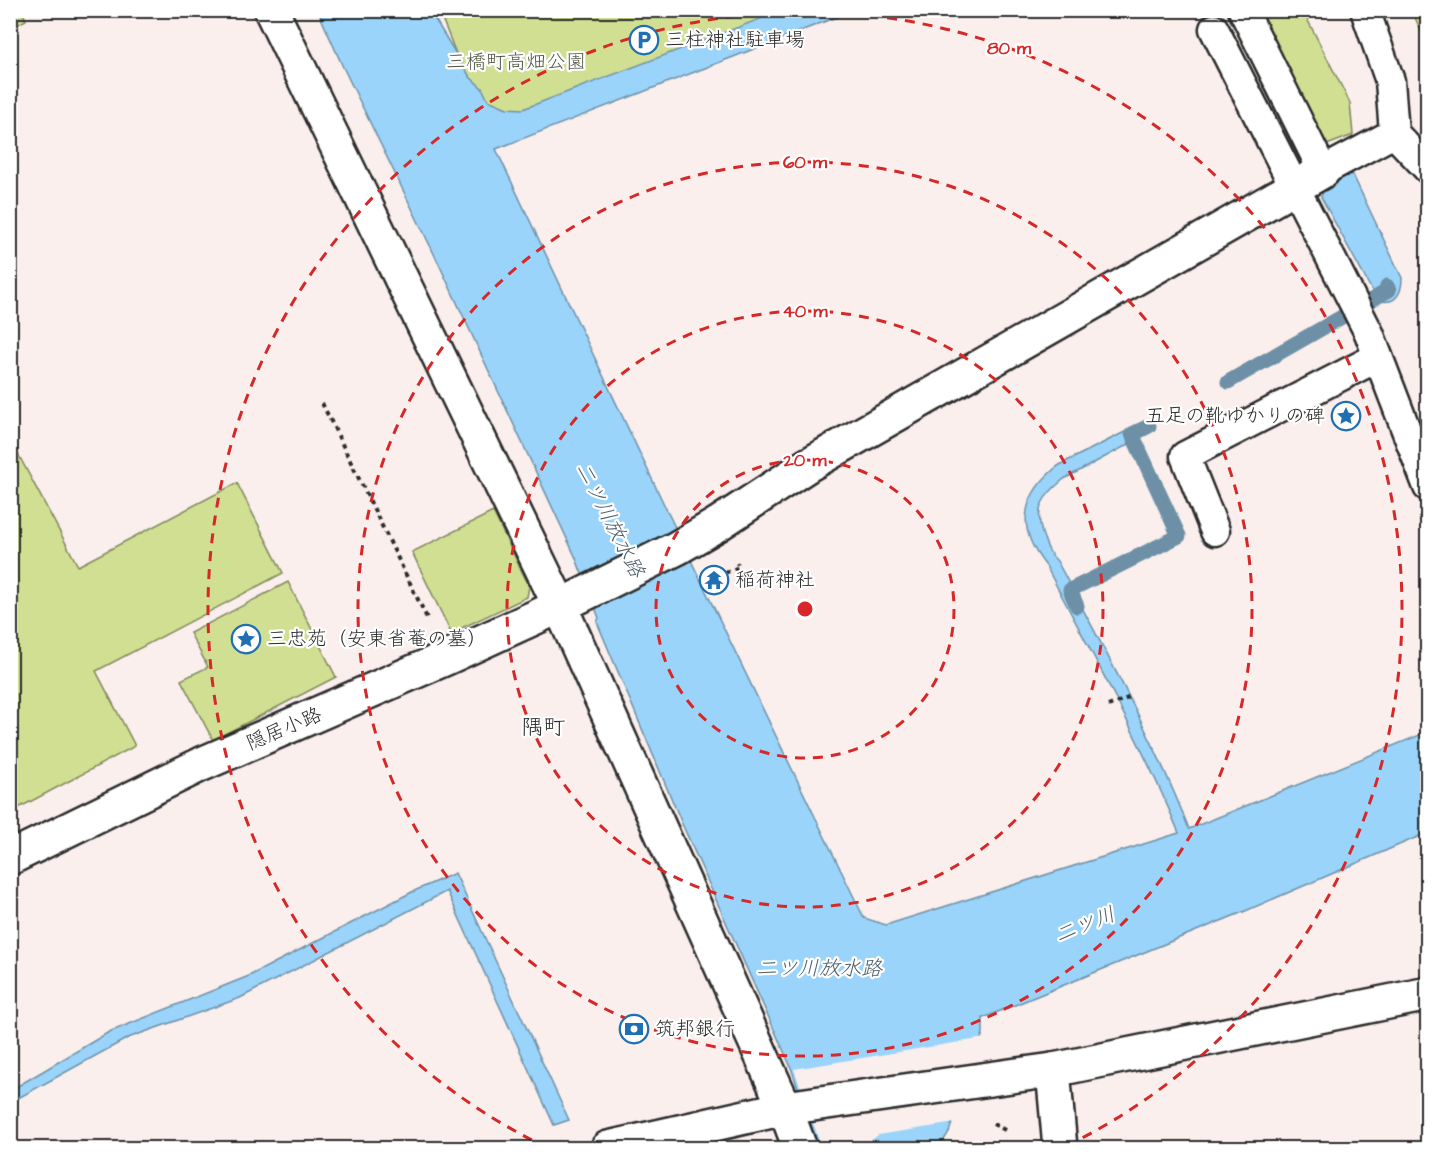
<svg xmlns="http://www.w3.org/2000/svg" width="1438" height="1159" font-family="'Architects Daughter','Klee One',sans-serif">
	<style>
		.green { fill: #d0df92; stroke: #7e855e; stroke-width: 1.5 }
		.water { fill: #9ad4fa; stroke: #6e90a7; stroke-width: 1.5 }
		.pier { fill: #faefec }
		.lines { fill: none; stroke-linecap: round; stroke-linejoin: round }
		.stream { stroke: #6e90a7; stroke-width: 15 }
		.service-casing { stroke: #2b2b2b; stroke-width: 33 }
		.minor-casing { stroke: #2b2b2b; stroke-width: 38 }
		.tertiary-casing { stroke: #2b2b2b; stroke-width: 38 }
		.path { stroke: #2b2b2b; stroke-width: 4; stroke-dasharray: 4.5 4.5; stroke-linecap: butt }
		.service { stroke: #fff; stroke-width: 28 }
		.minor { stroke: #fff; stroke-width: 33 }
		.tertiary { stroke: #fff; stroke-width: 33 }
		.ring { fill: none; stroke: #d62828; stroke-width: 3; stroke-dasharray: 10 8 }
		.labels { text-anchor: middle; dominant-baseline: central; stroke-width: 4.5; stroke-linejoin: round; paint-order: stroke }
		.poi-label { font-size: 20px; fill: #2b2b2b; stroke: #fff; text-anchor: start }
		.park-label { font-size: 20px; fill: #545845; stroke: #fff }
		.street-label { font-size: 20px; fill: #2b2b2b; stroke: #fff }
		.water-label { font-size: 21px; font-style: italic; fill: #4c5e69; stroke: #fff }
		.quarter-label { font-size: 22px; fill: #2b2b2b; stroke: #fff }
		.centre { fill: #d62828; stroke: #fff; stroke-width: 3 }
		.ring-label { font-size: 18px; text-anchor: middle; font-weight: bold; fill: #d62828; stroke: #fff; stroke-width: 4.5; stroke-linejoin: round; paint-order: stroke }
	</style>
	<rect width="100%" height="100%" fill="#faefec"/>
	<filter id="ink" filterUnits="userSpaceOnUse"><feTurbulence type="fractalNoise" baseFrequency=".0167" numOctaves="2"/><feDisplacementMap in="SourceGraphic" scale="12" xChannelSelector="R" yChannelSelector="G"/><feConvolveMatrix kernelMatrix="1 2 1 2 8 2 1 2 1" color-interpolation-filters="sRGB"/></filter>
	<g filter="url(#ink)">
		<g class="green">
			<polygon points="11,10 22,11 26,20 11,28"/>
			<polygon points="439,11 805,11 485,126"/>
			<polygon points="1226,11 1303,11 1350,103 1353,135 1298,156"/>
			<polygon points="1412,11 1427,11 1427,44"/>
			<polygon points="10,439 78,566 237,483 283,573 96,671 135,746 11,812"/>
			<polygon points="493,512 529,586 527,597 451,633 412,552"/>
			<polygon points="288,582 336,677 213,740 181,680 208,667 190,633"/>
		</g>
		<g class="water">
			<path d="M318,11H430L470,77L482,88L488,100L507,108L523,109L781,11H852L496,149L670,517L864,918L886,925L1179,833C1141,741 1092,654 1046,566C1018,531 1019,500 1053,470C1060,463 1072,459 1081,454C1103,443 1125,432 1146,421L1150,433L1064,479C1042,497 1034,508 1043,536C1047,546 1049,554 1057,561C1104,649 1153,736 1189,829L1427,732V833L1243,912L983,1018V1033L949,1132L939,1148H819L790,1065L683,826L597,622L599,618L575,556L438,262L342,65Z"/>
			<path d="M1352,173L1402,278C1402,294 1395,306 1377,300L1321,197L1326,183Z"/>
			<polygon points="455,873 569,1120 554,1125 447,891 240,998 128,1038 11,1102 11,1090 109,1032 249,976 412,892"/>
		</g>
		<polygon class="pier" points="985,1038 955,1123 878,1135 862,1148 822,1148 794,1069"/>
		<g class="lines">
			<g class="stream">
				<polyline points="1228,382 1389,290 1387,286"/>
				<polyline points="1077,606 1070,590 1179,536 1132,434 1149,426"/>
			</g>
			<g class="service-casing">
				<g id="service">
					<polyline points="1243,10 1323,171 1394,133 1428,169"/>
					<polyline points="1365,10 1390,81 1394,133"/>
					<polyline points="1214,29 1369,333 1428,487"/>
					<polyline points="1215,531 1185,456 1378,357"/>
				</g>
			</g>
			<g class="minor-casing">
				<g id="minor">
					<polyline points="271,10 560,606 785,1108 800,1148"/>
					<polyline points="10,858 202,764 446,658 560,606 677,548 718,524 808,465 1323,171"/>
				</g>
			</g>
			<g class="tertiary-casing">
				<g id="tertiary">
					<polyline points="1053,1070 1060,1148"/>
					<polyline points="608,1148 785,1108 1053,1070 1428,994"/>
				</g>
			</g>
			<g class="path">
				<polyline points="322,403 428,620"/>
				<polyline points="725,573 739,567 737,563"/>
				<polyline points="1108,706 1133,696"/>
				<polyline points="993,1124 1005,1130"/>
			</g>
			<use href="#service" class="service"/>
			<use href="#minor" class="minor"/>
			<use href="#tertiary" class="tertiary"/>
		</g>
	</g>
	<g class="ring">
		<circle cx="805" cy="609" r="149"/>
		<circle cx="805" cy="609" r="298"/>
		<circle cx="805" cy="609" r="447"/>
		<path d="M548 1148A597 597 0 1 1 1062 1148"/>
	</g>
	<defs>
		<g id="parking-ring" transform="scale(1.5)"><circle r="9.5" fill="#fff" stroke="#1f6fb2" stroke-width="1.5"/><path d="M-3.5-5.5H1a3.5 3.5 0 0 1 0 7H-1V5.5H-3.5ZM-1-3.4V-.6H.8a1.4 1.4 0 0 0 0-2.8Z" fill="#1f6fb2"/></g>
		<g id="sight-ring" transform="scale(1.5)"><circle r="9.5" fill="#fff" stroke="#1f6fb2" stroke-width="1.5"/><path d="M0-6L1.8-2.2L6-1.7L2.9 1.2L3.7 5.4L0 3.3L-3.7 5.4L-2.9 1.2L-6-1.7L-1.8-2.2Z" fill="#1f6fb2"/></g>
		<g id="temple-ring" transform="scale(1.5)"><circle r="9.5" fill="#fff" stroke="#1f6fb2" stroke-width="1.5"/><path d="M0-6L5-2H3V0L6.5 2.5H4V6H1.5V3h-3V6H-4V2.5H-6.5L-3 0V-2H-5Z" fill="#1f6fb2"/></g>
		<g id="bank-ring" transform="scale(1.5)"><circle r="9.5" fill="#fff" stroke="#1f6fb2" stroke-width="1.5"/><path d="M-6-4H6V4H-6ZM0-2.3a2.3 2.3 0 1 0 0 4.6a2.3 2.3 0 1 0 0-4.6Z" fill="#1f6fb2"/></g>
	</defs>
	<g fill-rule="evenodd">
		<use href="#parking-ring" x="644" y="40"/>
		<use href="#sight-ring" x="1346" y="416"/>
		<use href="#temple-ring" x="714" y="580"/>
		<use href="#sight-ring" x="246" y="639"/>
		<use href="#bank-ring" x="634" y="1029"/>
	</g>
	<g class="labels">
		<g class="poi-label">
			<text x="665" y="40">三柱神社駐車場</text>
			<text x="1325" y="416" text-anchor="end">五足の靴ゆかりの碑</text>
			<text x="735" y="580">稲荷神社</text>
			<text x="267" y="639">三忠苑（安東省菴の墓）</text>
			<text x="655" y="1029">筑邦銀行</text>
		</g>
		<g class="park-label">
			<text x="516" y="62">三橋町高畑公園</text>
		</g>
		<g class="street-label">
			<text transform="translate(284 729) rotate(-23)">隠居小路</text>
		</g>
		<g class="water-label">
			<text transform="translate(610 520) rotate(63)">二ツ川放水路</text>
			<text transform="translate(1085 925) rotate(-22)">二ツ川</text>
			<text x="819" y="968">二ツ川放水路</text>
		</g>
		<g class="quarter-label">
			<text x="543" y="727">隅町</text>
		</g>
	</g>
	<circle cx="805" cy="609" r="9" class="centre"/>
	<g class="ring-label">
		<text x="1009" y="54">80 m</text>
		<text x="805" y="168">60 m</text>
		<text x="805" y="317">40 m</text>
		<text x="805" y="466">20 m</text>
	</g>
	<rect width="1438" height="1159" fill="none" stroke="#fff" stroke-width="36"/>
	<rect x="18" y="18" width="1402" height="1123" fill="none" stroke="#2b2b2b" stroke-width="2" filter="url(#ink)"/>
</svg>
